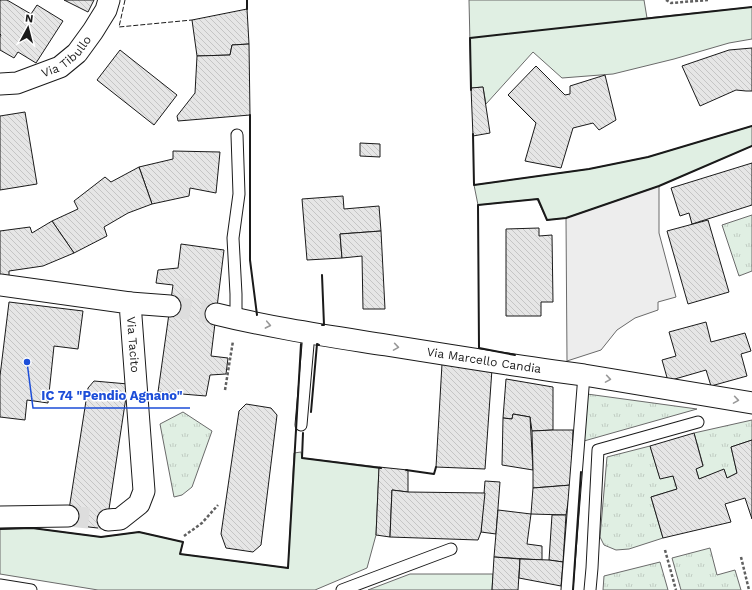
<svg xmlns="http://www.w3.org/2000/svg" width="752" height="590" font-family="'Work Sans',sans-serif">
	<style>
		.grass { fill: #e0efe3; stroke: #6a6a6a }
		.park { fill: url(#park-tufts); stroke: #6a6a6a }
		.parking { fill: #ededed; stroke: #6a6a6a }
		.building { fill: url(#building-back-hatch); stroke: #1a1a1a }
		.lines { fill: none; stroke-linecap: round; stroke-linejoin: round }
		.street-tunnel { stroke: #ddd; stroke-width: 21; stroke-dasharray: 21 10; stroke-linecap: butt }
		.lane-casing { stroke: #1a1a1a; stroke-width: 13 }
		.street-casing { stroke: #1a1a1a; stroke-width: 23 }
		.path { stroke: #5f5f5f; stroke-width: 2.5; stroke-dasharray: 3 2; stroke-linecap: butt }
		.lane { stroke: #fff; stroke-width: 11 }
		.street { stroke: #fff; stroke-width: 21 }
		.fence { stroke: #1a1a1a; stroke-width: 1; stroke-dasharray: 5 2; stroke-linecap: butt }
		.wall { stroke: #1a1a1a; stroke-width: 2 }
		.oneway { stroke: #989898 }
		.labels { text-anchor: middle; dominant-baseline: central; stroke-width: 3; stroke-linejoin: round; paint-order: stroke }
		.street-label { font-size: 12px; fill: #1a1a1a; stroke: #fff }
		.leader { fill: none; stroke: #1d4ed8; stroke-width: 1.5 }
		.callout-dot { fill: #1d4ed8; stroke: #fff; stroke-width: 1.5 }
		.callout-label { font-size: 13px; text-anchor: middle; font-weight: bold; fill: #1d4ed8; stroke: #fff; stroke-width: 3; stroke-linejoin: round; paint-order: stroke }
	</style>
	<defs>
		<pattern id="park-tufts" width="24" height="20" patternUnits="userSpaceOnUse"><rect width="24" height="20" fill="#e0efe3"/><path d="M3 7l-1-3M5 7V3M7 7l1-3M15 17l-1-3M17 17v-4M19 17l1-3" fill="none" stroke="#c0ccc2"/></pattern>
		<pattern id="building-back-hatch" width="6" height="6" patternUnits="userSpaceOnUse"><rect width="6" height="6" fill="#e6e6e6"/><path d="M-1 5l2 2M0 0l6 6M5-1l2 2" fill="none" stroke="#c5c5c5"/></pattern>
	</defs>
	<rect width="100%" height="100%" fill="#fff"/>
	<g class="grass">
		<polygon points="469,0 644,0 647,18 752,7 752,39 729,43 674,59 613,74 562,78 533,52 486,104 483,87 471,88"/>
		<polygon points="752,126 752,146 659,186 566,218 547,220 537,199 478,205 474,185 589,169 648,157"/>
		<polygon points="301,452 302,458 379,467 376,535 367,568 315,590 98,590 0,574 0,529 32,528 101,537 139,532 183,542 180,554 288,568 294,453"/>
		<polygon points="410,574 493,574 492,590 368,590"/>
	</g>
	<g class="park">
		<polygon points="752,215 752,271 739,276 722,225"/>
		<polygon points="587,394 697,409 584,441"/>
		<polygon points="183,412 212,431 192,487 182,495 174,497 160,424"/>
		<polygon points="752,420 752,440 731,447 737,473 727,478 724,470 699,479 696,469 703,465 694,433"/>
		<polygon points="650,446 660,478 673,476 677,489 651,497 663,538 629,549 616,550 604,545 600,537 607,457"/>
		<polygon points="710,548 717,575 735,570 741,590 681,590 672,558"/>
		<polygon points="660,562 668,590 603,590 604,576"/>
	</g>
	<polygon class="parking" points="659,186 659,233 676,297 658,302 658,310 635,318 617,330 601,350 567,361 566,218"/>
	<g class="building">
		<polygon points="0,0 7,0 31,14 37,5 63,21 36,63 18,52 14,58 0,50 0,37 1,35 0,34"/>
		<polygon points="64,0 94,0 88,12"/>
		<polygon points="247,9 249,44 232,45 230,55 197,56 192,20"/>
		<polygon points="249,44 250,115 178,121 177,116 195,93 197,56 230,55 232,45"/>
		<polygon points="752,48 752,91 746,91 736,90 700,106 682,66 729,50"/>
		<polygon points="120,50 177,95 154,125 97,80"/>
		<polygon points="536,66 565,95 570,94 570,86 605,75 616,120 599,130 593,123 573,128 561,168 525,161 536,123 508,95"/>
		<polygon points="483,87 490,133 473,136 471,88"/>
		<polygon points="25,112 37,184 0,190 0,116"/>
		<polygon points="360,143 380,144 380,157 360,156"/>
		<polygon points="173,151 220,152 216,193 190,188 189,196 152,204 139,167 173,159"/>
		<polygon points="752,163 752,205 692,224 689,213 680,216 671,188"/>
		<polygon points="139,167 152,204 128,213 104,227 107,236 74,253 52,221 78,209 74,201 105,177 111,182"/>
		<polygon points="343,196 344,209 379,206 381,231 340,234 342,258 307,260 302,199"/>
		<polygon points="708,220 729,292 688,304 667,231"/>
		<polygon points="52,221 74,253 43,266 9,271 9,276 0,275 0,231 30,227 32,233"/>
		<polygon points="539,228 539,236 552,235 553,302 541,302 541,316 506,316 506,229"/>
		<polygon points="381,231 385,309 363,309 362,256 342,258 340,234"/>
		<polygon points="181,244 224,250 211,356 228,358 226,374 210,375 206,396 158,392 173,285 156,283 158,270 178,268"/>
		<polygon points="9,302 83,311 78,349 54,346 48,403 27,400 25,420 0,417 0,376"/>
		<polygon points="706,322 711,342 745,333 751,351 741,354 747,376 711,386 706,370 668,381 662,360 676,356 669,332"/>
		<polygon points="442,364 492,369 485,469 436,467"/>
		<polygon points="506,379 553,387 553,430 532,431 530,417 513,414 512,419 503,418"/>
		<polygon points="94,381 128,384 106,529 72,525 68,516 88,388"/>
		<polygon points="246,404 271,408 277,415 261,545 253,552 226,548 221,534 239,411"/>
		<polygon points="513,414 530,417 533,470 502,465 503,418 512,419"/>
		<polygon points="553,430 573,430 571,485 533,488 533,470 532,431"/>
		<polygon points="694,433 703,466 696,469 699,479 724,469 727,478 737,473 731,447 752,440 752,519 745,498 725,504 731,522 663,538 651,497 677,489 673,476 660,479 650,446"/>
		<polygon points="379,467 408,470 408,492 392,490 390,537 376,535"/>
		<polygon points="485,481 500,482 496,534 481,532"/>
		<polygon points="571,485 566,515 531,514 533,488"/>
		<polygon points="392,490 408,492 485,493 481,532 478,540 390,537"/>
		<polygon points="498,510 531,514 527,544 542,546 542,560 494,557"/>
		<polygon points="552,515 566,515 563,562 549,560"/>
		<polygon points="494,557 520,559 518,590 492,590"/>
		<polygon points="520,559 549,560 563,562 561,586 519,578"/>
	</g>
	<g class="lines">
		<g class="street-tunnel">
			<polyline points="170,306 216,314"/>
			<polyline points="68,516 108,520"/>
		</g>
		<g class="lane-casing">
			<g id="lane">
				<polyline points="236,319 236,294 233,238 239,194 237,135"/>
				<polyline points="301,425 309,333"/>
				<polyline points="0,585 31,590"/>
				<polyline points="342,590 451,549"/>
				<polyline points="567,590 584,375"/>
				<polyline points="590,590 592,568 598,450 698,422"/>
			</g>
		</g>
		<g class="street-casing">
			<g id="street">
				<path id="s1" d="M0,84L17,83L60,67L77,53L93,31L106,10L109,0"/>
				<path id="s2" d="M0,285L130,303L144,491L139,504L120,519L108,520"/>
				<polyline points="130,303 170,306"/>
				<path id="s3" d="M216,314C272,328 329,336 386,345C442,354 498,363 554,371L584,375L752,403"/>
				<polyline points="0,517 68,516"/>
			</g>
		</g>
		<g class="path">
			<polyline points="666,0 671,3 708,0"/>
			<polyline points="225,390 233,341"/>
			<polyline points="184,536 202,523 218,505"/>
			<polyline points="665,550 676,590"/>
			<polyline points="741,557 749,590"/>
		</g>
		<use href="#lane" class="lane"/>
		<use href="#street" class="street"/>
		<polyline class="fence" points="125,0 119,27 192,20"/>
		<g class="wall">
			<polyline points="247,0 247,9"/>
			<polyline points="471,90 470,38 752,7"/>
			<polyline points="250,115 250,260 257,315"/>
			<polyline points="473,134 474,185 589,169 648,157 752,126"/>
			<polyline points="322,325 324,325 322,275"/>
			<polyline points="515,355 479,348 478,205 538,199 547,220 566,218 659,186 752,146"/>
			<polyline points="311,412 317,344 319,345"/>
			<polyline points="303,433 302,458 381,468"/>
			<polyline points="406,470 434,474 436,467"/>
			<polyline points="0,529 32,528 101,537 139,532 183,542 180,554 288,568 301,344"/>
			<polyline points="573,590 581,472"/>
		</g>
	</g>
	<defs><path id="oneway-chevron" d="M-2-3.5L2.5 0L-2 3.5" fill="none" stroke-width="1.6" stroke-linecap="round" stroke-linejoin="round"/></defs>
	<g class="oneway">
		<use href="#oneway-chevron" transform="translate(268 325) rotate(11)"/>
		<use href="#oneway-chevron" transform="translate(396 347) rotate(9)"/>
		<use href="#oneway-chevron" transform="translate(608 379) rotate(9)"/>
		<use href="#oneway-chevron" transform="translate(736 400) rotate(9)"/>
	</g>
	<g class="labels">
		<g class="street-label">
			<text stroke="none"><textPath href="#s1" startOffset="74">Via Tibullo</textPath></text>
			<text stroke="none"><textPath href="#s2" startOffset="173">Via Tacito</textPath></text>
			<text stroke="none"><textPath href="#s3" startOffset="272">Via Marcello Candia</textPath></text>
		</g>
	</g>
	<path class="leader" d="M27 362L33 408H190"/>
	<circle class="callout-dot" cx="27" cy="362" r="4"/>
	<g class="callout-label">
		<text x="112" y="400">IC 74 "Pendio Agnano"</text>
	</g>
	<g transform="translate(28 28) rotate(7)" stroke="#ffffff" stroke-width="3" paint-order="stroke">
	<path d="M0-3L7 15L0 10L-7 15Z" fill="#1a1a1a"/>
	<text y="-6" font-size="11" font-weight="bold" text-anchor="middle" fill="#1a1a1a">N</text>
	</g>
</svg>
